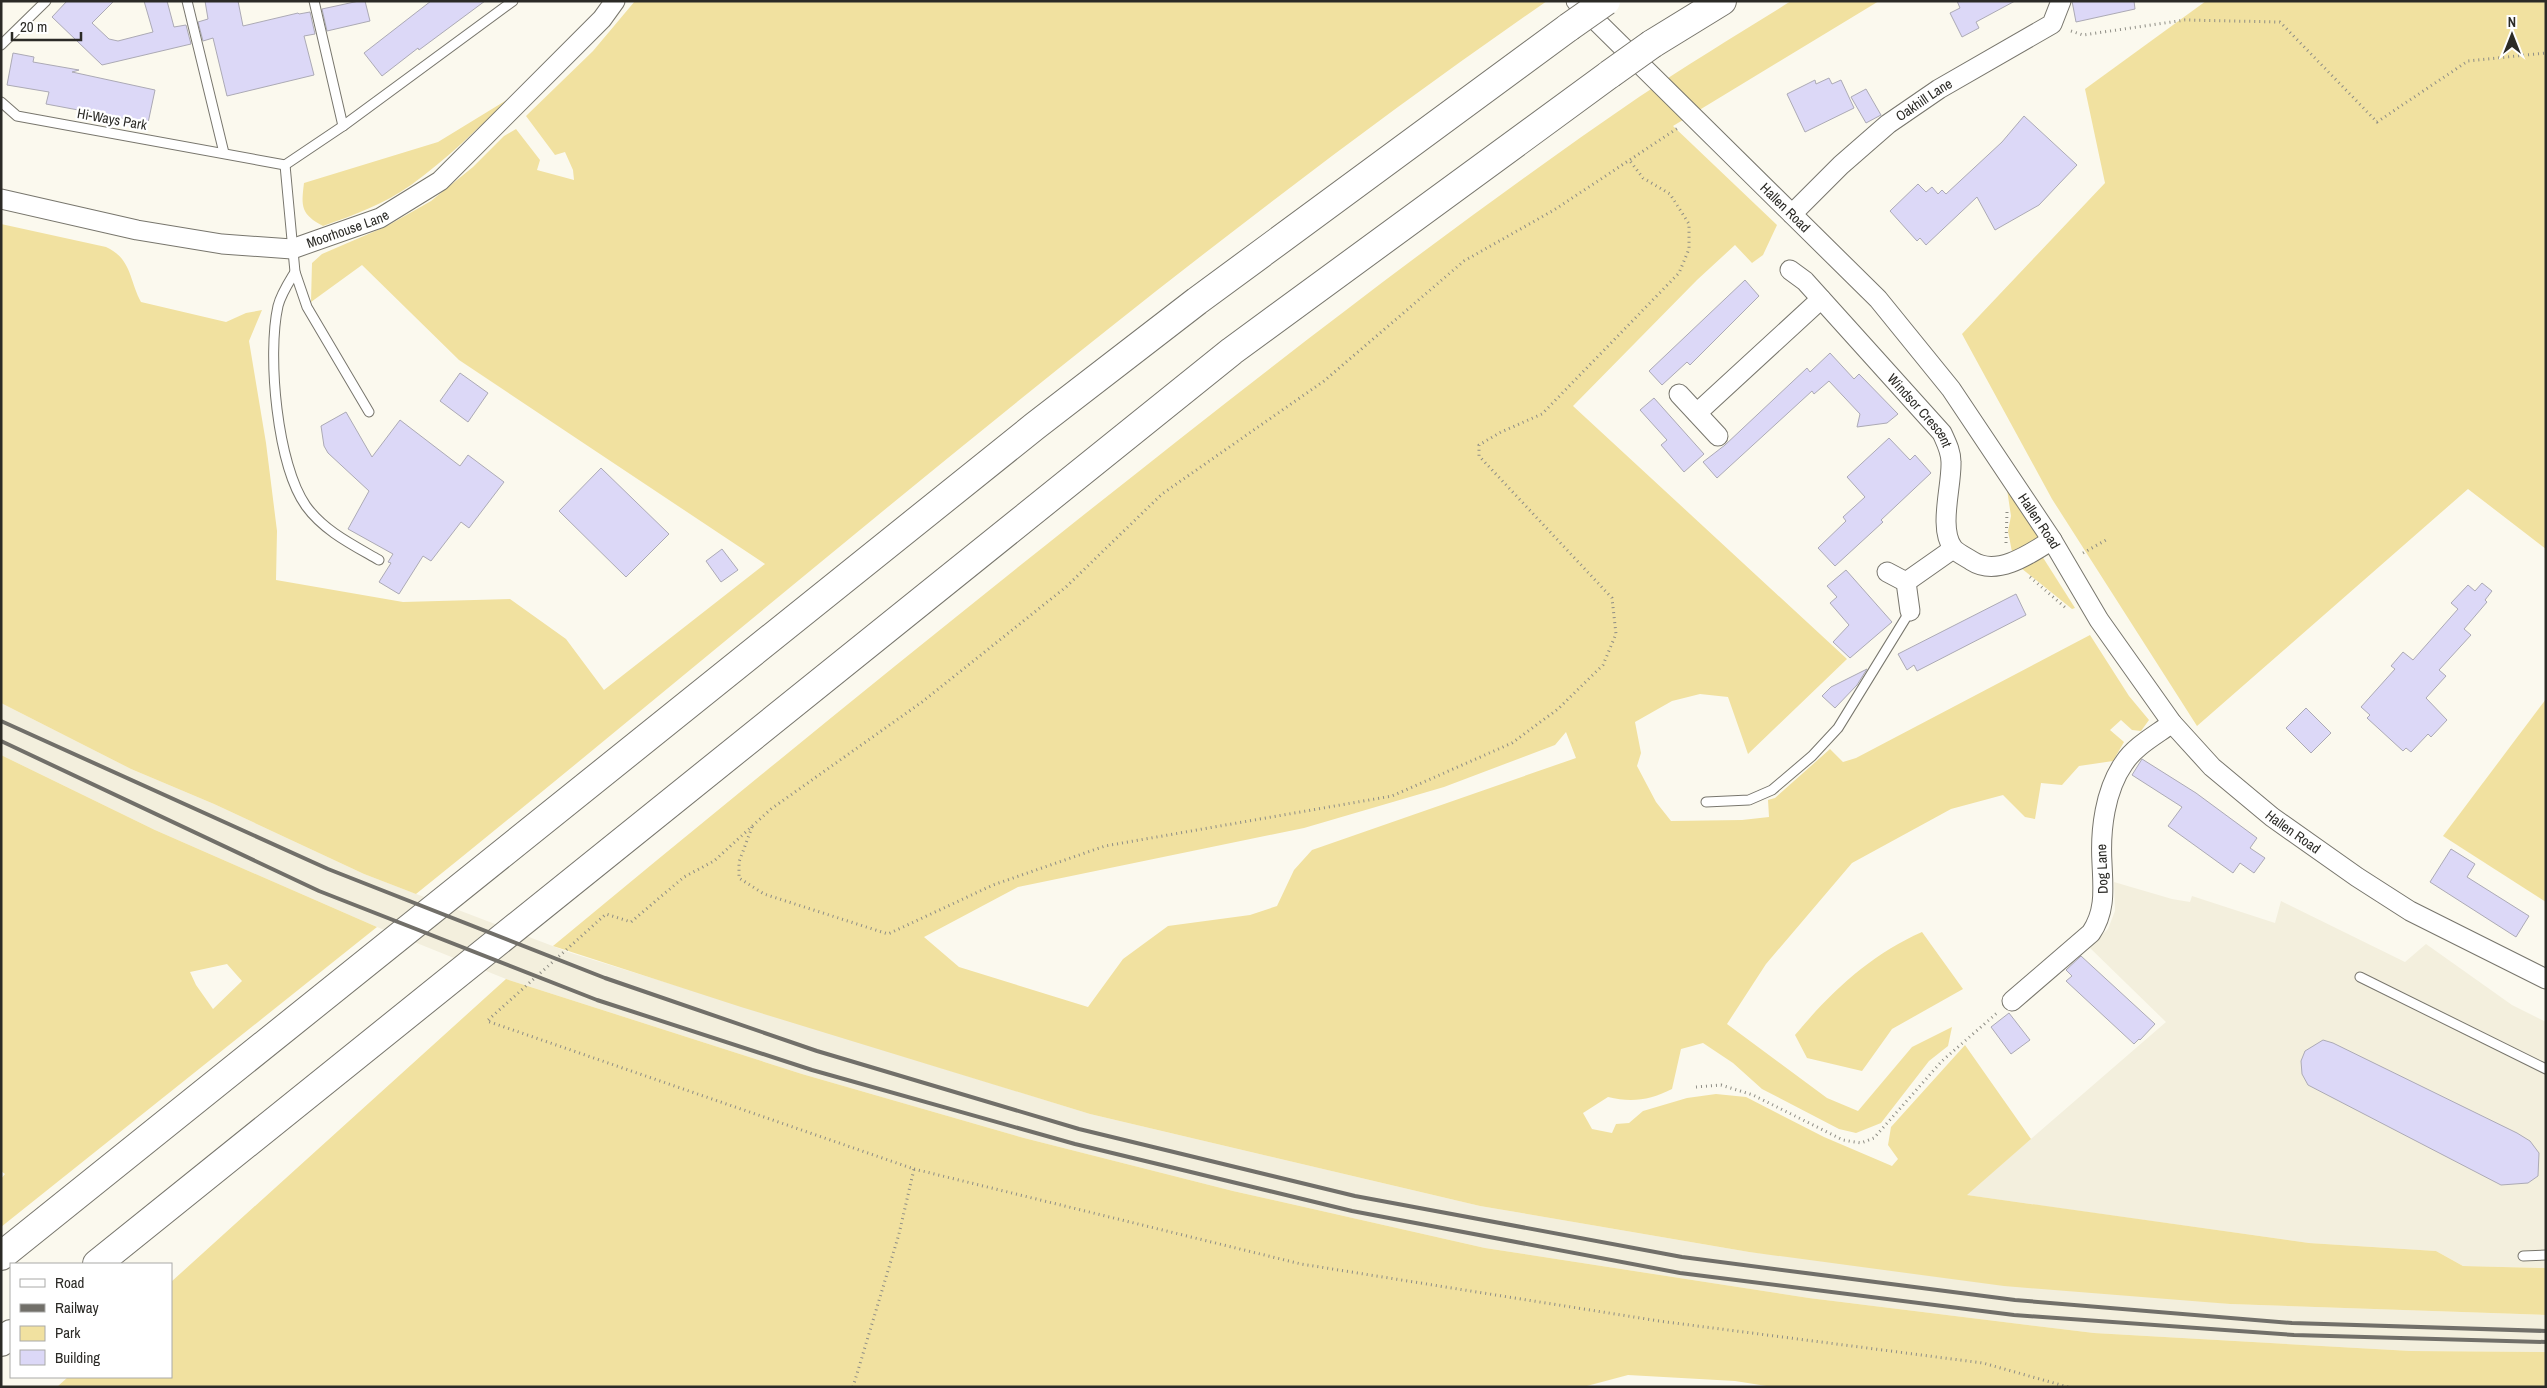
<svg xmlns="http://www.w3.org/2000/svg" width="2547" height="1388" font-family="'Archivo Narrow',sans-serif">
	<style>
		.built { fill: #f3efdd }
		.green { fill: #f1e1a0; fill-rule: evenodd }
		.building { fill: #dcd8f7; stroke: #acaab5 }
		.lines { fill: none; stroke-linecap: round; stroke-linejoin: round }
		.lane-casing { stroke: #78766d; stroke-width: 11 }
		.street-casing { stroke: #78766d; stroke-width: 21 }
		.highway-casing { stroke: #78766d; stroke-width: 30 }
		.path { stroke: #8e8d85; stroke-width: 3; stroke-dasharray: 1 4; stroke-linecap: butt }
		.lane { stroke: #fff; stroke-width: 9 }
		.street { stroke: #fff; stroke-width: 19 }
		.highway { stroke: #fff; stroke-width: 28 }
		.rail { stroke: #716f69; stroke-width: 4 }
		.highway-bridge-casing { stroke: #78766d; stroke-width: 30; stroke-linecap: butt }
		.highway-bridge { stroke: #fff; stroke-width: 28 }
		.labels { text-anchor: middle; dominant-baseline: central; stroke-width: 4.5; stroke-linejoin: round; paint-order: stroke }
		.street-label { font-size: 14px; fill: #2b2a26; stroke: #fff }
	</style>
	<rect width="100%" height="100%" fill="#fbf9ee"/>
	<g class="built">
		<polygon points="1,703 131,769 214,804 364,874 571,953 1090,1114 1480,1206 1749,1252 2230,1304 2546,1315 2546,1352 2411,1351 2094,1333 1809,1298 1485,1248 1233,1191 1024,1138 802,1074 506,979 377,927 155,830 1,755"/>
		<polygon points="2114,882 2172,899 2190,902 2192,896 2275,923 2281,901 2405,962 2426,944 2512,1005 2546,1022 2546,1268 2463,1266 2436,1251 2309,1243 1966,1195 2166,1022 2089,947 2108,929 2115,911"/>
	</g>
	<g class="green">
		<path d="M635,1H1547C1151,275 790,593 416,894L364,874L214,804L131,769L1,703V224L106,247C132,259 129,280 141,302L226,322L246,313L262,310L249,341L266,443L277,531L276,580L403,602L510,599L566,639L604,690L765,564L459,360L362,265L311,302L312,263L322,254L387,226L431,201L473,167L504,136L516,129L540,160L537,170L574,180L573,170L565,152L555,155L526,116L593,51Z"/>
		<path d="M1791,1H1879L1673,126L1777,225L1763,255L1752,263L1735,245L1697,280L1573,406L1847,659L1748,754L1728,697L1700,694L1672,701L1635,722L1641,753L1637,766L1656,802L1671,821L1742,820L1769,817L1768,800L1775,798L1830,749L1843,762L1856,758L2090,635L2129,696L2149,720L2141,731L2132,730L2121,720L2110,730L2124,742L2113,761L2079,766L2062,785L2041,783L2035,819L2025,817L2003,795L1951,809L1852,863L1766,964L1727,1024L1827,1098L1858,1111L1912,1047L1952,1027L1948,1046L1929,1061L1881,1123L1856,1133L1839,1129L1762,1089L1733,1063L1703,1043L1681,1049L1672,1089C1650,1100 1632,1103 1608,1097L1583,1113L1592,1129L1612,1133L1616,1124L1629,1123L1643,1111L1687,1098L1716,1094L1746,1097L1824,1137L1892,1166L1898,1159L1888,1145L1891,1127L1965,1045L2031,1139L1967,1195L2309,1243L2436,1251L2463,1266L2546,1268V1315L2230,1304L2004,1286L1749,1252L1480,1206L1090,1114L741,1007L553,946C726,803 900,661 1076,521C1260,375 1445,230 1639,97C1688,64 1740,33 1791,1ZM1566,732L1576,758L1312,850L1294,870L1277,906L1250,915L1168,926L1123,959L1088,1007L959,967L924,937L1018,887L1304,828L1444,787L1555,745Z"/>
		<polygon points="2206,1 2546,1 2546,549 2468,489 2197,726 2052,499 1962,334 2105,183 2085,89"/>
		<path d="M510,98C478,128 446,160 411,185C384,204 354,215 323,226C301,214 301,207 304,183L438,142Z"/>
		<polygon points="2005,476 2045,535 2012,552 2008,531 2011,516"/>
		<polygon points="2042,556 2075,608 2072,609 2021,568"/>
		<polygon points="2546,699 2546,902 2443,836"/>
		<path d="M1,755L155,830L377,927L1,1227V1179L5,1174L1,1171ZM227,964L242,981L213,1009L196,985L190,972Z"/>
		<path d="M1922,932L1963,989L1892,1029L1862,1071L1807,1058L1795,1035C1831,992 1870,955 1922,932Z"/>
		<polygon points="506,979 802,1074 1024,1138 1233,1191 1485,1248 1809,1298 2094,1333 2411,1351 2546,1352 2546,1387 1773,1387 1735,1381 1628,1375 1583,1387 57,1387 68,1377 171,1377 171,1282"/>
	</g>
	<g class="building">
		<polygon points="67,1 114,1 92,23 109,39 118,41 153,32 144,1 167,1 174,27 186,25 191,44 102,65 52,17"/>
		<polygon points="205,1 238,1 243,26 298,13 299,14 310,12 315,34 304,36 314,75 227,96 213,38 203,41 198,22 208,19"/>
		<polygon points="359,1 365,1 370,21 327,31 322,9"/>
		<polygon points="431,1 485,1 419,50 418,48 382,76 364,53"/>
		<polygon points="1957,1 2015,1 1976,22 1979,28 1962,37 1950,13 1960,8"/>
		<polygon points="2072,1 2134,1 2135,9 2076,22"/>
		<polygon points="13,53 34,57 33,62 79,70 72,72 155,90 148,123 46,104 49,92 7,85"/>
		<polygon points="1829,78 1832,84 1841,80 1854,108 1805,132 1787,94 1815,80 1816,84"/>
		<polygon points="1866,89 1881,115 1866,123 1851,97"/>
		<polygon points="2024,116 2077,165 2039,205 1995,230 1977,197 1926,245 1920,238 1917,241 1890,211 1918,184 1926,192 1932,187 1938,194 1942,190 1946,194 2002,142"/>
		<polygon points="1745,280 1759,296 1690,365 1687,362 1662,385 1649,371"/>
		<polygon points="1830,353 1854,379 1859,374 1898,414 1887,423 1857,427 1860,414 1829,381 1814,394 1812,391 1717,478 1703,462 1725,445 1807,368 1810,372"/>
		<polygon points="460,373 488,393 468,422 440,401"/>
		<polygon points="1654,398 1704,454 1684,472 1661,445 1667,440 1640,410"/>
		<polygon points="346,412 372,457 400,420 460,466 468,455 504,482 469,528 461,522 431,561 423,556 399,594 379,582 391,563 388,562 393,554 348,529 369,491 328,453 324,446 321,426"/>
		<polygon points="1889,438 1910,460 1915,455 1931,473 1881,520 1883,522 1835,566 1818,548 1846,521 1843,517 1865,497 1847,477"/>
		<polygon points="601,468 669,534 626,577 559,511"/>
		<polygon points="722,549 738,570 721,582 706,561"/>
		<polygon points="1846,570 1892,622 1850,658 1833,642 1849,625 1830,603 1837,597 1827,586"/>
		<polygon points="2482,583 2492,591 2485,600 2487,602 2464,629 2471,635 2439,670 2446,676 2426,698 2447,720 2431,737 2428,734 2411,752 2406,748 2403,751 2367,718 2370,715 2361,707 2395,669 2391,666 2403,652 2413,660 2458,609 2451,603 2468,585 2475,591"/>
		<polygon points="2016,594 2026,615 1917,671 1914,665 1907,670 1898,654"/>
		<polygon points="1867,669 1857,685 1835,708 1822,696 1831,687"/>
		<polygon points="2306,708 2331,733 2311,753 2286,728"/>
		<polygon points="2142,759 2196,793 2257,838 2250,848 2265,858 2254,873 2240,863 2233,873 2168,826 2182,807 2132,775"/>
		<polygon points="2451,849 2475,864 2467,877 2529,916 2516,937 2430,882"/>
		<polygon points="2081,956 2155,1024 2140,1040 2139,1039 2134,1044 2066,981 2072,976 2066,970"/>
		<polygon points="2009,1013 2030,1040 2011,1054 1991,1027"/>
		<polygon points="2323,1040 2333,1043 2517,1133 2530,1141 2539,1153 2538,1176 2528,1183 2501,1185 2308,1085 2302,1074 2301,1061 2305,1051"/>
	</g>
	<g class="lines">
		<g class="lane-casing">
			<g id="lane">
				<polyline points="187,1 224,153"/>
				<polyline points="314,1 343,126"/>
				<polyline points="1,45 46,1"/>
				<polyline points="1,102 17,116 285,165 343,126 513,1"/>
				<polyline points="285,165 295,272 307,307 369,412"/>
				<path d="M295,272C289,282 281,294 278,306C267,355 277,465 306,506C324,531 353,545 379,560"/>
				<polyline points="1706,802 1749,800 1772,790 1812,756 1838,728 1910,611"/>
				<polyline points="2360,977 2546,1069"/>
				<polyline points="2523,1256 2546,1255"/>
			</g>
		</g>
		<g class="street-casing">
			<g id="street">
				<path id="s1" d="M1576,1L1878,299L1951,389L2052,540L2099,620L2172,723L2212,767L2272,817L2357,877L2410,911L2546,979"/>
				<path id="s2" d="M1,199L137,230L222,244L292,249L380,218L440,181L602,19L615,1"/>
				<path id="s3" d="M1792,214L1841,165L1888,124L1939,89L2052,24L2061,1"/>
				<path id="s4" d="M1790,270L1805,281L1942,433C1946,442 1951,451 1951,462C1952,486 1938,528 1953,548C1957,553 1966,557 1972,561C1997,577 2030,554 2052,540"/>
				<polyline points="1679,394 1718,436"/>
				<polyline points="1697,413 1821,299"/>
				<polyline points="1887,572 1906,582 1910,611"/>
				<polyline points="1906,582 1953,549"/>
				<path d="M2012,1001L2091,933C2106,911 2103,888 2102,863C2100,830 2105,790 2124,763C2135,746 2156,735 2172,723"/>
			</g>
		</g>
		<g class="highway-casing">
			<g id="highway">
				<polyline points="1652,44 1722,1"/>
				<polyline points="1,1256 1035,426 1197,301 1569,27"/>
				<polyline points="97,1264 1232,351 1610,74"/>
				<polyline points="1,1342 11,1334"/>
			</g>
		</g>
		<g class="path">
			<polyline points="2071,31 2083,35 2185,20 2280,22 2377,122 2468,61 2546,53"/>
			<polyline points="2006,543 2007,512"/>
			<polyline points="2083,553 2106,540"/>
			<polyline points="2030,577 2067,609"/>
			<polyline points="752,827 739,862 739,878 764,894 888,934 993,885 1105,846 1392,796 1512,743 1558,709 1603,665 1616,634 1612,598 1479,456 1479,445 1501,432 1542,414 1679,273 1689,249 1689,224 1670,194 1643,178 1630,161"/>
			<polyline points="1696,1087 1721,1085 1753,1095 1843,1140 1861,1143 1874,1138 1942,1061 1997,1013"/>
			<polyline points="914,1169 1301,1264 1659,1321 1983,1363 2068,1387"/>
			<polyline points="853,1387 899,1234 914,1169 487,1021 606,914 631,922 684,877 714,861 771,809 922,702 1066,587 1162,494 1324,381 1464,261 1554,210 1678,128"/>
		</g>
		<use href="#lane" class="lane"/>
		<use href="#street" class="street"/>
		<use href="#highway" class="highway"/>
		<g class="rail">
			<polyline points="1,721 328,869 605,978 817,1051 1079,1129 1355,1196 1682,1257 2015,1300 2292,1323 2546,1331"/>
			<polyline points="1,741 319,891 597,1000 812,1070 1075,1144 1352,1211 1680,1273 2014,1315 2294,1335 2546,1342"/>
		</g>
		<g class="highway-bridge-casing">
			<g id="highway-bridge">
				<polyline points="1569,27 1606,1"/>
				<polyline points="1610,74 1652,44"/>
			</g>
		</g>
		<use href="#highway-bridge" class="highway-bridge"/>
	</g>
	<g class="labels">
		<g class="street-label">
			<text stroke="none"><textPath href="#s3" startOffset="175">Oakhill Lane</textPath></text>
			<text transform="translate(112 119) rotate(10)">Hi-Ways Park</text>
			<text stroke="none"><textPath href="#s1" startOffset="294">Hallen Road</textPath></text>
			<text stroke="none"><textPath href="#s2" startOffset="355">Moorhouse Lane</textPath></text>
			<text stroke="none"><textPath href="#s4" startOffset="192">Windsor Crescent</textPath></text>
			<text stroke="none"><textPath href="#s1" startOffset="699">Hallen Road</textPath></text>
			<text stroke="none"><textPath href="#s1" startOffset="1104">Hallen Road</textPath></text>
			<text transform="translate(2102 869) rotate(-92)">Dog Lane</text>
		</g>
	</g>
	<rect width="2547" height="1388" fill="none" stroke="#2b2a26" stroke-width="5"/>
	<rect x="10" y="1263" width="162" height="115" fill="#ffffff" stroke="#aaaaa8"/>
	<rect x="20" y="1279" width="25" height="8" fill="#ffffff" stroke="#aaaaa8"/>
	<text x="55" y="1288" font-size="15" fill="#2b2a26">Road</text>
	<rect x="20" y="1304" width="25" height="8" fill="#716f69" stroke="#aaaaa8"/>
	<text x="55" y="1313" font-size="15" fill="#2b2a26">Railway</text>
	<rect x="20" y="1326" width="25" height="15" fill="#f1e1a0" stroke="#aaaaa8"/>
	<text x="55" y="1338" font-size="15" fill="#2b2a26">Park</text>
	<rect x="20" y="1350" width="25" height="15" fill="#dcd8f7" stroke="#aaaaa8"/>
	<text x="55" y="1363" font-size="15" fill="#2b2a26">Building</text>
	<g transform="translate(2512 35)" stroke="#ffffff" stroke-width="4" paint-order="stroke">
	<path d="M0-4L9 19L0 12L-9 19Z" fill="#2b2a26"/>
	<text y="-8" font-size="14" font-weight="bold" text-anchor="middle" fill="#2b2a26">N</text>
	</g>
	<path d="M12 32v8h69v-8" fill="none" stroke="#2b2a26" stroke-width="2.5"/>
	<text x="20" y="32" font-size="15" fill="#2b2a26" stroke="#ffffff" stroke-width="4" paint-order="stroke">20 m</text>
</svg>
